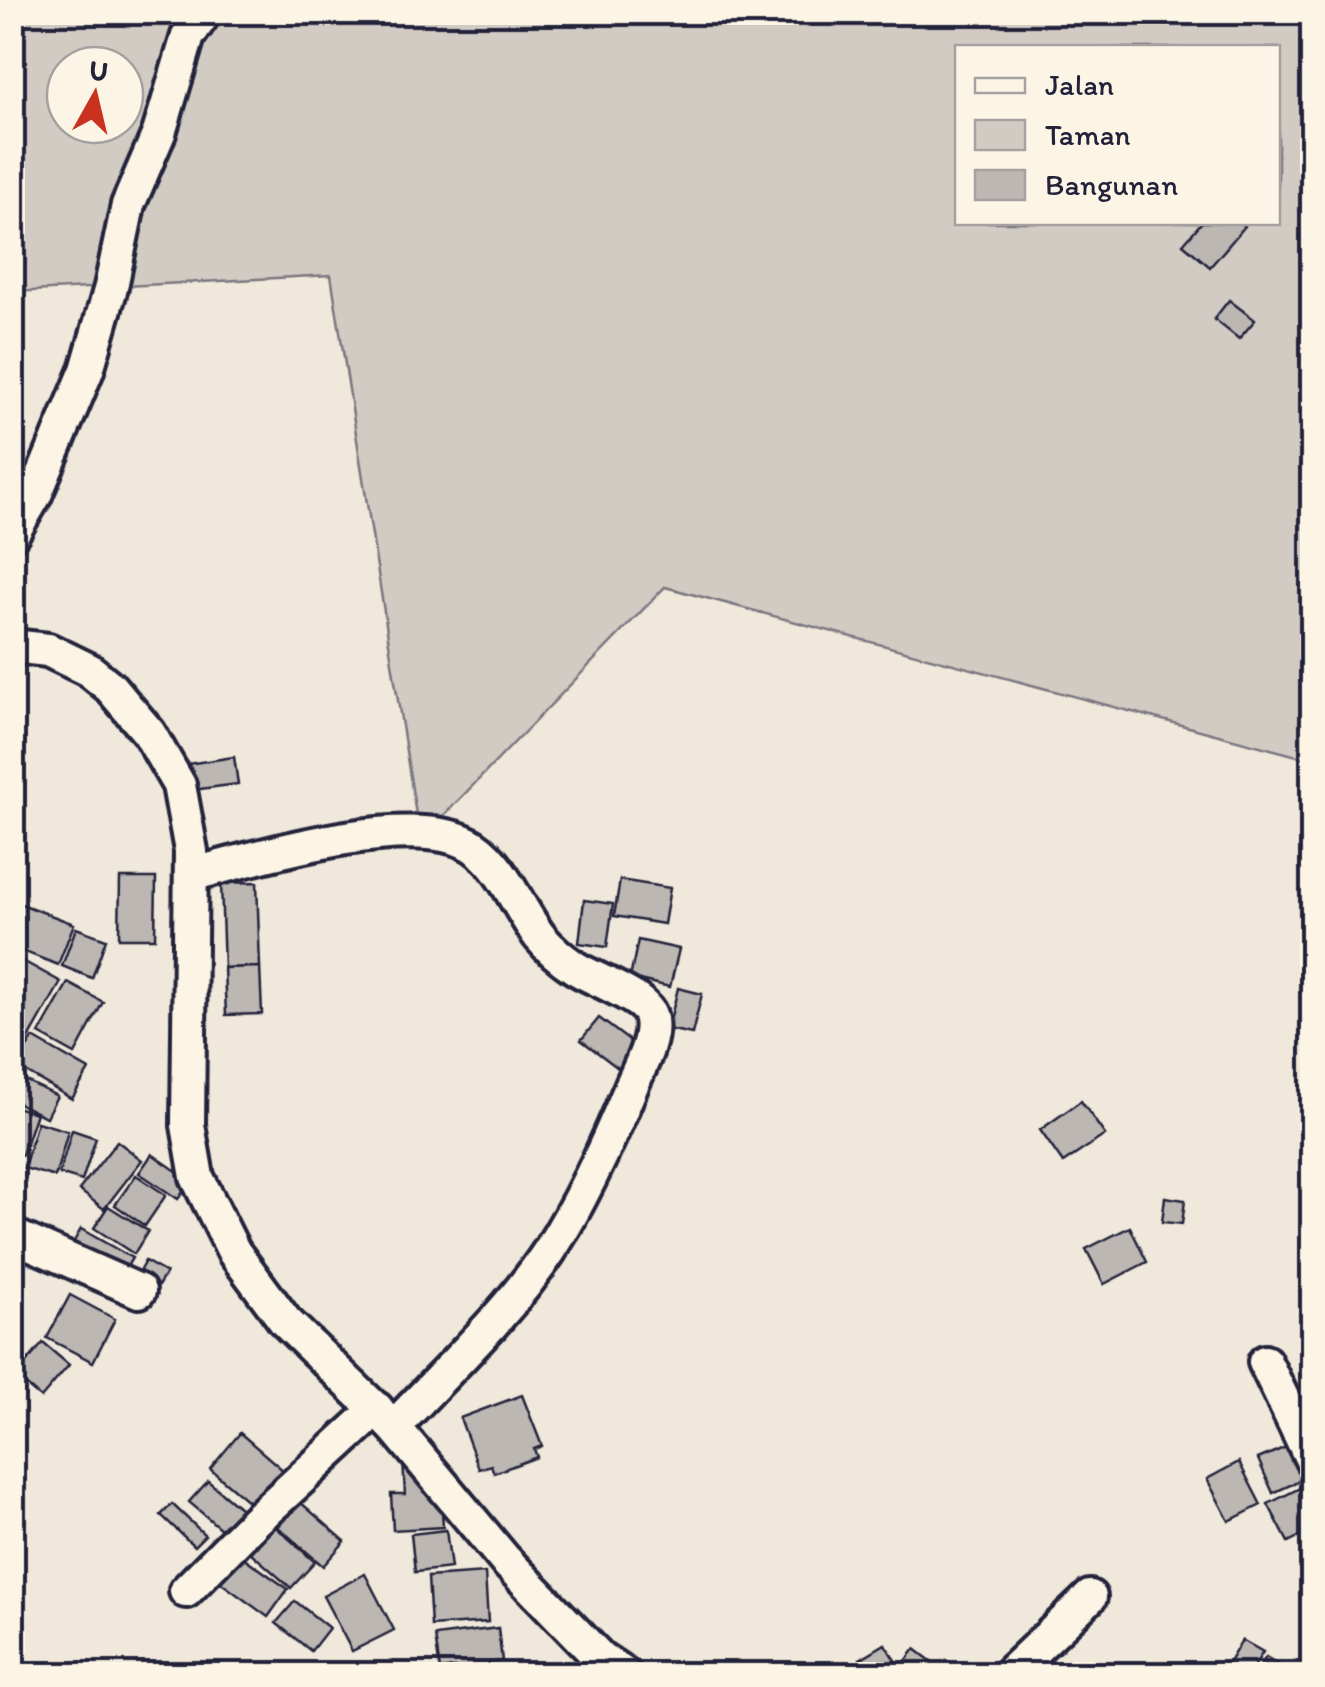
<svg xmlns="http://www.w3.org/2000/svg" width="1325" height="1687" font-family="Itim,sans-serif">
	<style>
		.green { fill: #d1cbc3; stroke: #7a767f; stroke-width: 2.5; fill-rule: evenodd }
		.building { fill: #bcb7b3; stroke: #22223b; stroke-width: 2.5 }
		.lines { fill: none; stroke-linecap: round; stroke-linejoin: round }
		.street-casing { stroke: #22223b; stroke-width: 40 }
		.street { stroke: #fcf5e5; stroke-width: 32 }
	</style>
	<rect width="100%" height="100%" fill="#efe8db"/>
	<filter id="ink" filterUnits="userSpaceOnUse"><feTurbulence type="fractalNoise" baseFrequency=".01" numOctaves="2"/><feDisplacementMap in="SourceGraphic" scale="20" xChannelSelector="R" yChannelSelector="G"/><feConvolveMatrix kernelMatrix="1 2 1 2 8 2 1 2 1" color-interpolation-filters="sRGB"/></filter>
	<g filter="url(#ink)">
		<path class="green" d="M13,13H1298L1312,78V760L665,587L420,840L331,275L13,292ZM958,48H1278V222H958ZM65,65H125V125H65Z"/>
		<g class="building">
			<polygon points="1202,222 1241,222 1245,226 1210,267 1183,244"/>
			<polygon points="1229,300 1255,320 1239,339 1214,319"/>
			<polygon points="234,757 238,784 192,790 187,764"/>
			<polygon points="120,878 156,878 155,938 119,938"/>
			<polygon points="620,880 670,888 664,924 614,916"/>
			<polygon points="257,882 260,967 224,968 221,883"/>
			<polygon points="584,900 613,904 607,947 579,943"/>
			<polygon points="16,902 74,924 58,965 12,947 12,909"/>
			<polygon points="76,928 106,939 92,978 62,966"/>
			<polygon points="638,940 679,949 670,987 630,978"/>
			<polygon points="12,955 61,982 27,1042 12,1034"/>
			<polygon points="260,967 262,1014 226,1015 224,968"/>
			<polygon points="68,983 103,1002 75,1054 39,1034"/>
			<polygon points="678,988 702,994 692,1034 668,1029"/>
			<polygon points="599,1018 640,1049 622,1071 581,1040"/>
			<polygon points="33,1038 89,1070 72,1099 16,1066"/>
			<polygon points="12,1074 57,1096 46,1117 12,1100"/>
			<polygon points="1081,1101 1105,1135 1063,1163 1040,1130"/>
			<polygon points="12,1106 36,1113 22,1155 12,1152"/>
			<polygon points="37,1122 68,1131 55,1177 24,1168"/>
			<polygon points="72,1130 96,1138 82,1181 59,1174"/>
			<polygon points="117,1141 142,1160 104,1209 79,1190"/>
			<polygon points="152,1154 191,1181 178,1199 139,1173"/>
			<polygon points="136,1175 166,1195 145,1226 115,1205"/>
			<polygon points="1165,1197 1185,1200 1182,1224 1162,1222"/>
			<polygon points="108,1206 148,1231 134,1254 94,1228"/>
			<polygon points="1130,1227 1147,1262 1104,1284 1086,1249"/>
			<polygon points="81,1229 132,1258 118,1282 68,1252"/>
			<polygon points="145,1261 166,1273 155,1291 135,1279"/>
			<polygon points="70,1295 115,1319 93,1362 47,1338"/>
			<polygon points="43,1343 69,1365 41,1398 15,1376"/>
			<polygon points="522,1395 542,1446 534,1449 537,1457 494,1473 491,1465 479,1469 460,1418"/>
			<polygon points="240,1433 292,1478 262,1513 210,1469"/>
			<polygon points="1293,1444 1308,1477 1273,1493 1258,1459"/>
			<polygon points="403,1461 423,1474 425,1493 441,1492 443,1527 393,1530 391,1494 405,1494"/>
			<polygon points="1239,1462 1261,1505 1229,1521 1207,1479"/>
			<polygon points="208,1481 253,1519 235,1541 189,1502"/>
			<polygon points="1302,1487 1312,1506 1312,1530 1288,1542 1268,1504"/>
			<polygon points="300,1502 345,1541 323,1566 278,1527"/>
			<polygon points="172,1504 205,1535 194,1546 161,1515"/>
			<polygon points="275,1526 315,1562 291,1588 251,1553"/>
			<polygon points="446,1530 451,1568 415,1572 411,1534"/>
			<polygon points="240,1555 288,1589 268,1617 220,1582"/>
			<polygon points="485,1573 488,1622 431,1626 428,1577"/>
			<polygon points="365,1574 394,1630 352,1651 323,1596"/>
			<polygon points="295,1601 329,1628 311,1651 276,1623"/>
			<polygon points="498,1628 502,1661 488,1663 490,1674 455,1674 454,1668 440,1670 435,1636"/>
			<polygon points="1242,1640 1263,1652 1249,1674 1222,1674"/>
			<polygon points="885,1644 896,1662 869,1674 860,1659"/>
			<polygon points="915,1649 935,1664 928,1674 896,1674"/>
			<polygon points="1266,1657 1295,1674 1255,1674"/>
			<polygon points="946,1660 969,1674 937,1674"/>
		</g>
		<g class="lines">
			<g class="street-casing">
				<g id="street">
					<polyline points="12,534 35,495 87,370 111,287 128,205 159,133 188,36 205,12"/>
					<polyline points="12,646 48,650 89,670 110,687 149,733 179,785 191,851 188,1125 197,1177 234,1252 285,1321 394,1427 505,1560 600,1658 624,1674"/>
					<path d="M191,875C256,857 415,809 473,846C504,867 518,908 540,937C550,949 562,959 574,967C592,979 643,996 650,1015C657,1037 639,1068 631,1087C608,1143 582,1200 550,1250C507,1315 447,1370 394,1427"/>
					<polyline points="12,1235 139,1291"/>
					<polyline points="1265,1362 1312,1460"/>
					<polyline points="186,1591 256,1520 377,1409"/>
					<polyline points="1009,1674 1090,1597"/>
				</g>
			</g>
			<use href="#street" class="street"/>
		</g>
	</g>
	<rect width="1325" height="1687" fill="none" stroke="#fcf5e5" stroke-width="50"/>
	<rect x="25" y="25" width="1275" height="1637" fill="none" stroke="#22223b" stroke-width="4" filter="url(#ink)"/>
	<rect x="955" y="45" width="325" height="180" fill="#fcf5e5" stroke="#a5a1a1" stroke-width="2.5"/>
	<rect x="975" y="78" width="50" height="15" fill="#fcf5e5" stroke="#a5a1a1" stroke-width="2.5"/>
	<text x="1045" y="95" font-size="30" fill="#22223b">Jalan</text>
	<rect x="975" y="120" width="50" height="30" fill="#d1cbc3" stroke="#a5a1a1" stroke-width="2.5"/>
	<text x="1045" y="145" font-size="30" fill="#22223b">Taman</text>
	<rect x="975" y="170" width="50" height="30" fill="#bcb7b3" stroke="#a5a1a1" stroke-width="2.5"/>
	<text x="1045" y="195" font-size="30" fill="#22223b">Bangunan</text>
	<g transform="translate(95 95) rotate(8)"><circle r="48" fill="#fcf5e5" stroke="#a5a1a1" stroke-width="2.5"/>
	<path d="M0-8L18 38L0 25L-18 38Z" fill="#c8321e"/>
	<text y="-15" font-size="28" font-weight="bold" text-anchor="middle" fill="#22223b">U</text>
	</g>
</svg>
